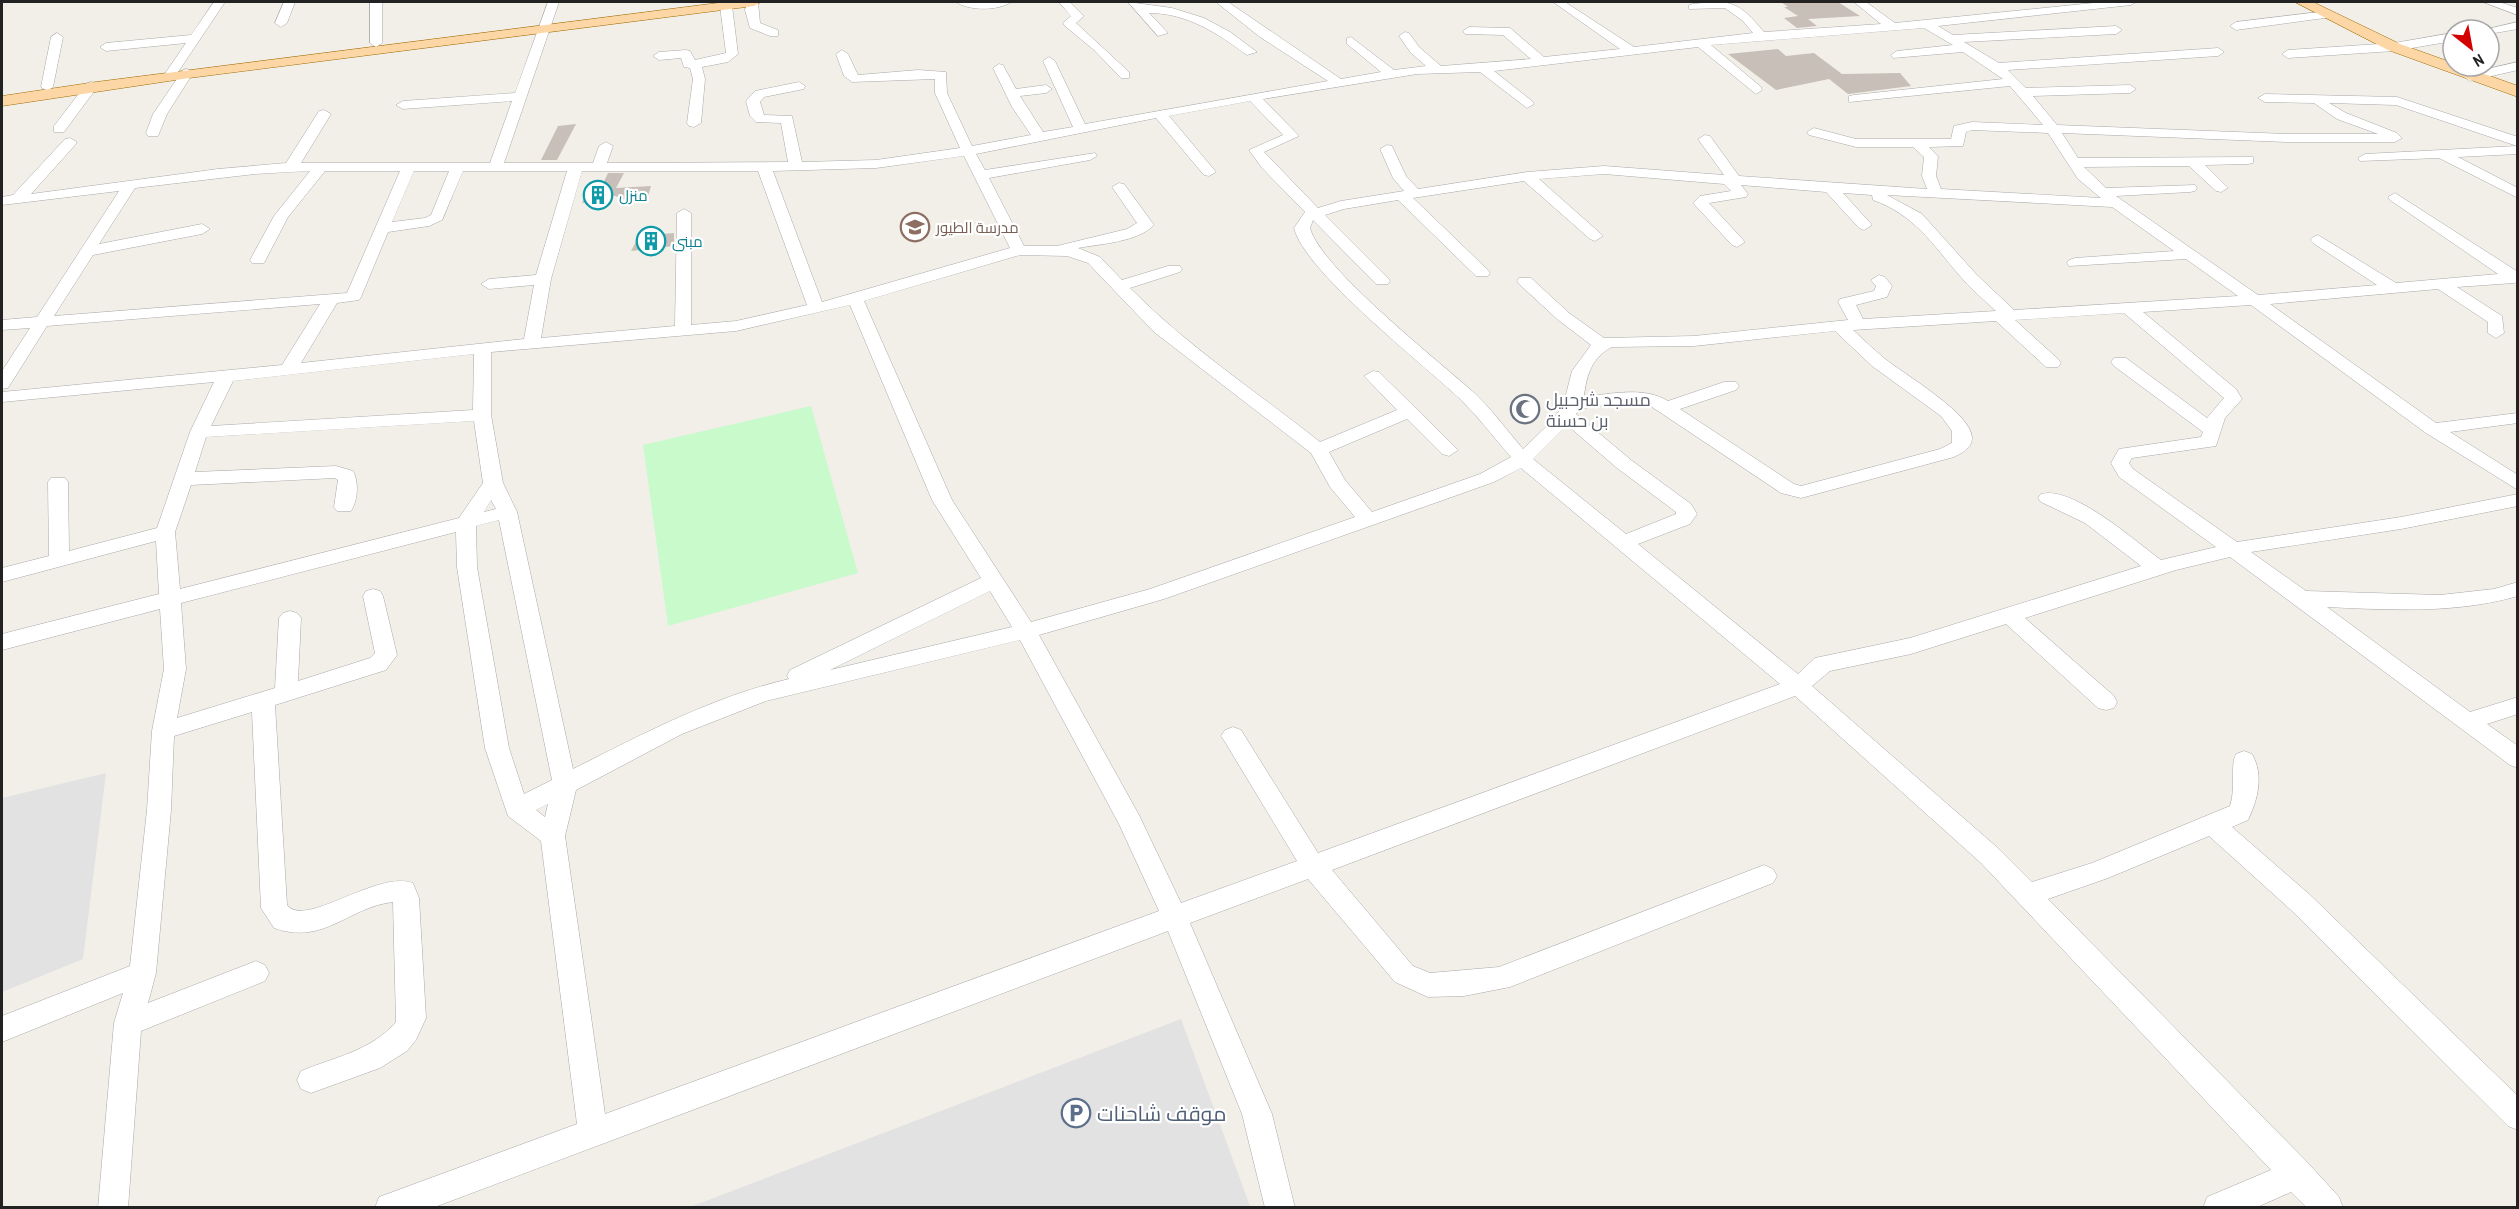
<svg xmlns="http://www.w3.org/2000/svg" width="2519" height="1209" font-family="'Archivo Narrow',Cairo,sans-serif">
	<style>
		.park { fill: #c8facc }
		.parking { fill: #e2e2e2 }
		.building { fill: #c7bfb8 }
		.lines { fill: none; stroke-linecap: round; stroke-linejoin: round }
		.minor-casing { stroke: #a9a9a9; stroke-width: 1 }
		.major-casing { stroke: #a06b00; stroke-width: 1 }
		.minor { fill: #fff; fill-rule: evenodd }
		.major { fill: #fcd6a4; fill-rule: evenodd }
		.labels { text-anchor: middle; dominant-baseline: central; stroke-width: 4.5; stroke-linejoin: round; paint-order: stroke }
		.far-culture-label { font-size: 15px; fill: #0d838f; stroke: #fff; text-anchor: start }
		.far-education-label { font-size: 15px; fill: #785e54; stroke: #fff; text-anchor: start }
		.worship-label { font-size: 18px; fill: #5b616d; stroke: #fff; text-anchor: start }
		.near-service-label { font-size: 21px; fill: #4e5e75; stroke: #fff; text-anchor: start }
	</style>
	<rect width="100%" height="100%" fill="#f2efe9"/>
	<polygon class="park" points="811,406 858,573 668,626 643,445"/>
	<g class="parking">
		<polygon points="106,773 83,959 2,992 2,798"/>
		<polygon points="1181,1019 1250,1206 690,1207"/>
	</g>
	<g class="building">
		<polygon points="1781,2 1838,2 1860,16 1808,19 1817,26 1797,28 1784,18 1798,16 1784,7 1788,7"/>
		<polygon points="1778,49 1786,56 1814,53 1842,74 1900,73 1911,86 1848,94 1829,79 1776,90 1728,54"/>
		<polygon points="576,124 557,160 541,160 558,126"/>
		<polygon points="608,173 624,173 616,188 651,186 647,200 631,201 612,195 609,204 592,206 590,202 582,203 588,188 601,188"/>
		<polygon points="674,233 674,246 631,251 639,236"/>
	</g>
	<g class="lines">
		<g class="minor-casing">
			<g id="minor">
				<polygon points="214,2 225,2 174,78 166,78 164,75 186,43 106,51 100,47 106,43 191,35"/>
				<polygon points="284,2 295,2 287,23 281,27 275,23"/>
				<polygon points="370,2 382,2 382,43 376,47 370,43"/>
				<path d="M548,2H559L504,163H593L599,146L606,142L613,146L607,163L788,162L781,123L756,122L750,116L746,101L755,91L799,82L805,86L804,89L764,97L760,102L764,115L792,116L802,162L876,160L960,148L935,93V79L852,82L844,76L836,54L842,50L848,54L858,75L918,70L946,72L947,93L972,146L1031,135L1012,107L993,68L999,64L1003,65L1016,89L1046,85L1052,89L1046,93L1020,96L1043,132L1073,127L1043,61L1049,57L1055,61L1085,124L1328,81L1260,37L1216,2H1228L1341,79L1381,72L1347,44V38L1351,37L1394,70L1426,66L1411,53L1399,36L1405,32L1409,33L1419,47L1441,66L1531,59L1503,35L1465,34L1463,31L1469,27L1510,28L1544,57L1620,49L1553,2H1565L1634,47L1753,33L1743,21L1725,8L1689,9V5L1693,4C1732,0 1738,1 1764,32L1881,24L1854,2H1866L1895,23L2103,2H2136L2131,5L1938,26L1953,35L2116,26L2122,30L2116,34L1964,42L1999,63L2218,48L2224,52L2218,56L2008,70L2026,88L2130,85L2136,89L2130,93L2033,96L2057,125L2287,134H2378L2337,119L2314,103L2265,102L2258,98L2265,94L2397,97L2518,137V154L2458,157L2518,188V198L2439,158L2360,161L2358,158L2365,154L2517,146L2396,105L2329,103L2346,113L2397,133L2402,138L2395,142H2287L2062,133L2078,158L2253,157V163L2248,164L2205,165L2228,188L2221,192L2216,191L2189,166L2084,167L2106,188L2195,185L2197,188L2195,191L2190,192L2116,196L2258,295L2377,285L2313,243L2310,240L2313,237L2318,235L2396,283L2498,274L2390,200L2388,197L2395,193L2518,272V282L2514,283L2457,287L2502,316L2504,333L2496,338L2488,333V322L2438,289L2270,304L2436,423L2518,413V423L2450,432L2518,475V490L2426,433L2251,305L2143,312L2236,389L2242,399L2225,418L2216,446L2132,458L2129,463L2133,469L2237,542L2401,517L2518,494V506L2401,529L2251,552L2306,591L2440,595L2494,589L2518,582V596C2455,614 2391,610 2327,607L2470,712L2518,697V714L2487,724L2518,746V768L2510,765L2230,557L2176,570L2025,618L2114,696L2117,702L2114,708L2106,710L2098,708L2006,624L1911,654L1830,671L1812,686L1999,849L2032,882L2092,863L2230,806C2236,789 2230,764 2236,754L2244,751L2252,754C2264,775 2258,799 2248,820L2232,827L2309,894L2518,1096V1130L2508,1126L2291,910L2209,836L2108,878L2048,899L2308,1163L2339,1197L2343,1208H2307L2291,1192L2255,1208H2203L2207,1197L2271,1170L1981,863L1795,696L1332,870L1413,966L1430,973L1499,967L1764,865L1773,869L1777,876L1773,883L1510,987L1464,996L1428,997L1395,982L1308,879L1190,923L1272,1114L1295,1208H1265L1242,1114L1168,931L432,1208H375L379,1197L390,1193L577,1124L541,841L508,816L485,748L457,567L456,532L181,603L186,669L177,718L275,688L279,618L283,613L290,611L297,613L301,618L298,681L370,658L375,653L363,596L366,591L373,589L380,591L383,596L397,655L386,670L275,705L287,905C305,929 376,870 413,883L419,898L426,1018L416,1040L407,1051L380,1068L311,1093L301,1089L297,1080L301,1071C335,1057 371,1051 396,1022L393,902C348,907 324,946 274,928L261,908L252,712L174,736L171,810L156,973L148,1003L256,961L265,965L269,973L265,981L141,1031L128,1208H98L114,1023L123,993L2,1042V1016L130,966L147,810L152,731L164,669L160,609L2,650V634L159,594L156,541L2,582V568L49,556L48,482L51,478H65L68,482L69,551L157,528L190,432L214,382L2,402V392L282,365L320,304L47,326L8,388L2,389V371L30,328L2,330V320L37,317L119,191L2,205V197L13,195L65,139L70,138L77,142L75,145L31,194L218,169L286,163L319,111L324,110L331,114L301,163H490L512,101L403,109L396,105L403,101L515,93ZM1924,28L1953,45L1897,51L1891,55L1893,58L1963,52L2003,79L1854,95L1849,96V102L2010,86L2043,125L1972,122L1954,126L1951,139H1856L1814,128L1807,132L1809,135L1856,147H1913L1924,157L1922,176L1927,189L1739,176L1710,136L1705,135L1698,139L1724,175L1604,166L1527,172L1418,189L1406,176L1392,146L1387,145L1380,149L1393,178L1404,191L1341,201L1318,208L1264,152L1299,136L1263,99L1417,74L1480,72L1527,108L1534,104L1532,101L1494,71L1698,47L1756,94L1762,90L1761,87L1711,45ZM1250,101L1283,135L1249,150L1262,168L1305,212L1294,228C1305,272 1422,363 1459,398C1478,416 1494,438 1511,457L1480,474L1372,512L1345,480L1329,452L1407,419L1442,454L1449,456L1458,450L1379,372L1373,371L1364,376L1397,410L1320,442C1256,391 1188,347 1130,288L1180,272L1182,269L1180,266H1168L1122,280L1100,257L1078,248C1100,244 1138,242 1154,225L1124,184L1119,183L1112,187L1137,223L1127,229L1057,246H1024L989,178L1090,160L1097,156L1095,153L985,170L976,154L1156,118L1204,175L1209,176L1216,172L1169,116ZM1972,130L2048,133L2078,179L2101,198L1941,189L1936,176L1938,156L1929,147L1963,146L1966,132ZM964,156L1010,248L822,302L773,171L876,168ZM310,171L274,216L250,260L252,263H264L288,217L325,171H400L347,293L54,316L93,255L202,234L210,229L202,224L99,244L135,188L255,174ZM414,171H449L431,215L425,218L392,222ZM463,171H567L536,275L489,279L481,284L489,289L534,285L524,339L301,363L337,303L359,300L361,297L388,232L429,226L442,220ZM582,171H758L807,305L736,321L691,325V213L684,209L677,213L675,326L541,338L551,279ZM1604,174L1724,184L1731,191L1700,196L1693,203L1732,245L1737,247L1745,242L1709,203L1746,197L1748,194L1741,185L1826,192L1859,228L1864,230L1872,225L1843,193L1872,195L1873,200C1913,214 1933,244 1959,275C1970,288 1983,299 1996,311L1863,319L1856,305L1887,297L1892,286L1885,277L1879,275L1871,280L1876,286L1874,291L1840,299L1838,302L1848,320L1694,336L1604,338L1569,313L1531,278H1519L1517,281L1519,284L1557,319L1591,345L1572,371L1563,406L1548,425L1523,449C1506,429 1490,407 1471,390C1436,359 1320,267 1310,228L1313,220L1376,284H1388L1390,281L1388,278L1325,215L1344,209L1398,200L1476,276H1488L1490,273L1488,270L1413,198L1524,181L1590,239L1595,241L1603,236L1600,233L1539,179ZM1887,195L2112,207L2174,251L2075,258L2069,260L2067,263L2069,266L2186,259L2238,296L2014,310L1976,274L1922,214ZM1020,255L1067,256L1088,263L1154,332L1311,453L1330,487L1355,517L1150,589L1031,622L952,500L864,301ZM850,305L932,500L981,578L790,670L787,676L789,679C712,697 643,734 573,769L517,512L503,483L491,415V352L736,331ZM2124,313L2224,398L2207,418L2126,358H2114L2111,362L2114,366L2203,432L2201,437L2119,449L2111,463L2119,477L2216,547L2161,560C2136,542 2073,485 2041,494L2038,498L2041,502L2085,523L2141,566L1910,638L1815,658L1798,674L1638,544L1690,524L1697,514L1691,504L1631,460L1576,414L1579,409L1625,402L1649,405L1781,493L1801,498L1954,457C1961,453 1972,449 1972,438C1973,414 1902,373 1884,358C1873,349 1863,339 1853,330L1996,321L2046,367H2058L2061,363L2058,359L2015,320ZM1835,331L1872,366L1941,416L1952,431V443L1940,449L1801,486L1794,484L1680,409L1736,390L1739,386L1736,382H1724L1668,401C1644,386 1610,394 1584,397C1586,376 1592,357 1612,347L1694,346ZM474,354L473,410L211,426L233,381ZM474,421L483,483L459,518L180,589L175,532L191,485L335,478L338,480L334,507L337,511H351C358,501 359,481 353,471L336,466L195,472L206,437ZM1567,425L1617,468L1676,512V514L1626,534L1533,459ZM1521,468L1780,684L1318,853L1241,730L1233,727L1225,730L1221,736L1225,742L1297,861L1181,903L1139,815L1039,635L1164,599L1494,482ZM491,500L496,509L484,512ZM499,520L552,780L524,794L509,748L477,567L476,526ZM990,591L1012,627L830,670ZM1020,640L1119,824L1159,911L605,1114L565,836L576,790L682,734L766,701ZM548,804L545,817L536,810Z"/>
				<polygon points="748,2 758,2 760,23 778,30 778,36 770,36 750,28 745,10"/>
				<path d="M956,2H1011C999,11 968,11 956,2Z"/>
				<polygon points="1059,2 1070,2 1084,16 1076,23 1129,72 1129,78 1121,78 1094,50 1065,26 1063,23 1071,16"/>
				<path d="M1128,2L1172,8L1204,18L1230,32L1257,52L1247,55C1217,33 1187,13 1149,13L1168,33L1158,36Z"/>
				<polygon points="2483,2 2499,2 2518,8 2518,15"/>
				<polygon points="726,3 732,6 738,54 728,62 702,67 705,79 701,123 694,127 689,126 687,123 693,79 690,68 684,67 681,58 659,60 653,56 659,52 686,50 690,51 695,60 726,53 720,6"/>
				<polygon points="2328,11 2334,15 2332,17 2236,30 2230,26 2236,22"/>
				<polygon points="2518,22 2518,29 2489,34 2489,30 2483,30"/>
				<polygon points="57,33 63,37 53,87 47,91 41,87 51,37"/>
				<polygon points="2453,33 2453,41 2394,51 2288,58 2282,54 2288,50 2394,43"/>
				<polygon points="2518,62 2518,70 2470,81 2464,77 2466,74"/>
				<polygon points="187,69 193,73 167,114 158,136 148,136 146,133 153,114 183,70"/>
				<polygon points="92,82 98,86 64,132 54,132 54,126 87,83"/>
			</g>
		</g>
		<g class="major-casing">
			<g id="major">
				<polygon points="726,2 761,2 754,6 189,78 2,106 2,96 96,82"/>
				<polygon points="2295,2 2313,2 2400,44 2453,63 2453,66 2462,66 2518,86 2518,97 2388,50"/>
			</g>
		</g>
		<use href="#minor" class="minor"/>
		<use href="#major" class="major"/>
	</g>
	<defs>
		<g id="building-ring" transform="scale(1.5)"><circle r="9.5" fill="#fff" stroke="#0f9aa8" stroke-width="1.5"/><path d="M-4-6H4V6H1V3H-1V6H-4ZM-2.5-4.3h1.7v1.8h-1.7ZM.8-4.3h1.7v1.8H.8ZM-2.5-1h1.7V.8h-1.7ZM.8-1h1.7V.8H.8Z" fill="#0f9aa8"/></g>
		<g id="school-ring" transform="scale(1.5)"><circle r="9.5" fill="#fff" stroke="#8d6e63" stroke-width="1.5"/><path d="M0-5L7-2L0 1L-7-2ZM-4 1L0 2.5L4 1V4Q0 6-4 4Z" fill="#8d6e63"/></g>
		<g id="mosque-ring" transform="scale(1.5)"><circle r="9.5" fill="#fff" stroke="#6b7280" stroke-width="1.5"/><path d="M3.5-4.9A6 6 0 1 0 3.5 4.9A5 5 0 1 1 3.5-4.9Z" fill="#6b7280"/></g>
		<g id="parking-ring" transform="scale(1.5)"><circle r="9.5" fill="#fff" stroke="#5c6f8a" stroke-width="1.5"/><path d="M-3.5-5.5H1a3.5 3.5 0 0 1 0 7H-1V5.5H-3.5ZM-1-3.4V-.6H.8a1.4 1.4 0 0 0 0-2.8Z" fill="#5c6f8a"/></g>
	</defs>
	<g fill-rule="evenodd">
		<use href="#building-ring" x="598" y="195"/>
		<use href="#school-ring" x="915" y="227"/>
		<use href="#building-ring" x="651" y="241"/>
		<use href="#mosque-ring" x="1525" y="409"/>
		<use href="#parking-ring" x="1076" y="1113"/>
	</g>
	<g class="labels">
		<g class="far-culture-label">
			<text x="619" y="195">منزل</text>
			<text x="672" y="241">مبنى</text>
		</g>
		<g class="far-education-label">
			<text x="936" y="227">مدرسة الطيور</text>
		</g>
		<g class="worship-label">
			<text x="1546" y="399">مسجد شرحبيل<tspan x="1546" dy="21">بن حسنة</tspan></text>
		</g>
		<g class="near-service-label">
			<text x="1097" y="1113">موقف شاحنات</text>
		</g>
	</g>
	<rect width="2519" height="1209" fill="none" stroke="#222222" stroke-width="6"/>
	<g transform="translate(2471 48) rotate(149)"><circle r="28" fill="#ffffff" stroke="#a7a7a7" stroke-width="1.5"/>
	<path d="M0-4.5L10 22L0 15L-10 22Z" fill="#d40000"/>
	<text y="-9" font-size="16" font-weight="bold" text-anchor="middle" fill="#222222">N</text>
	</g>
</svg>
